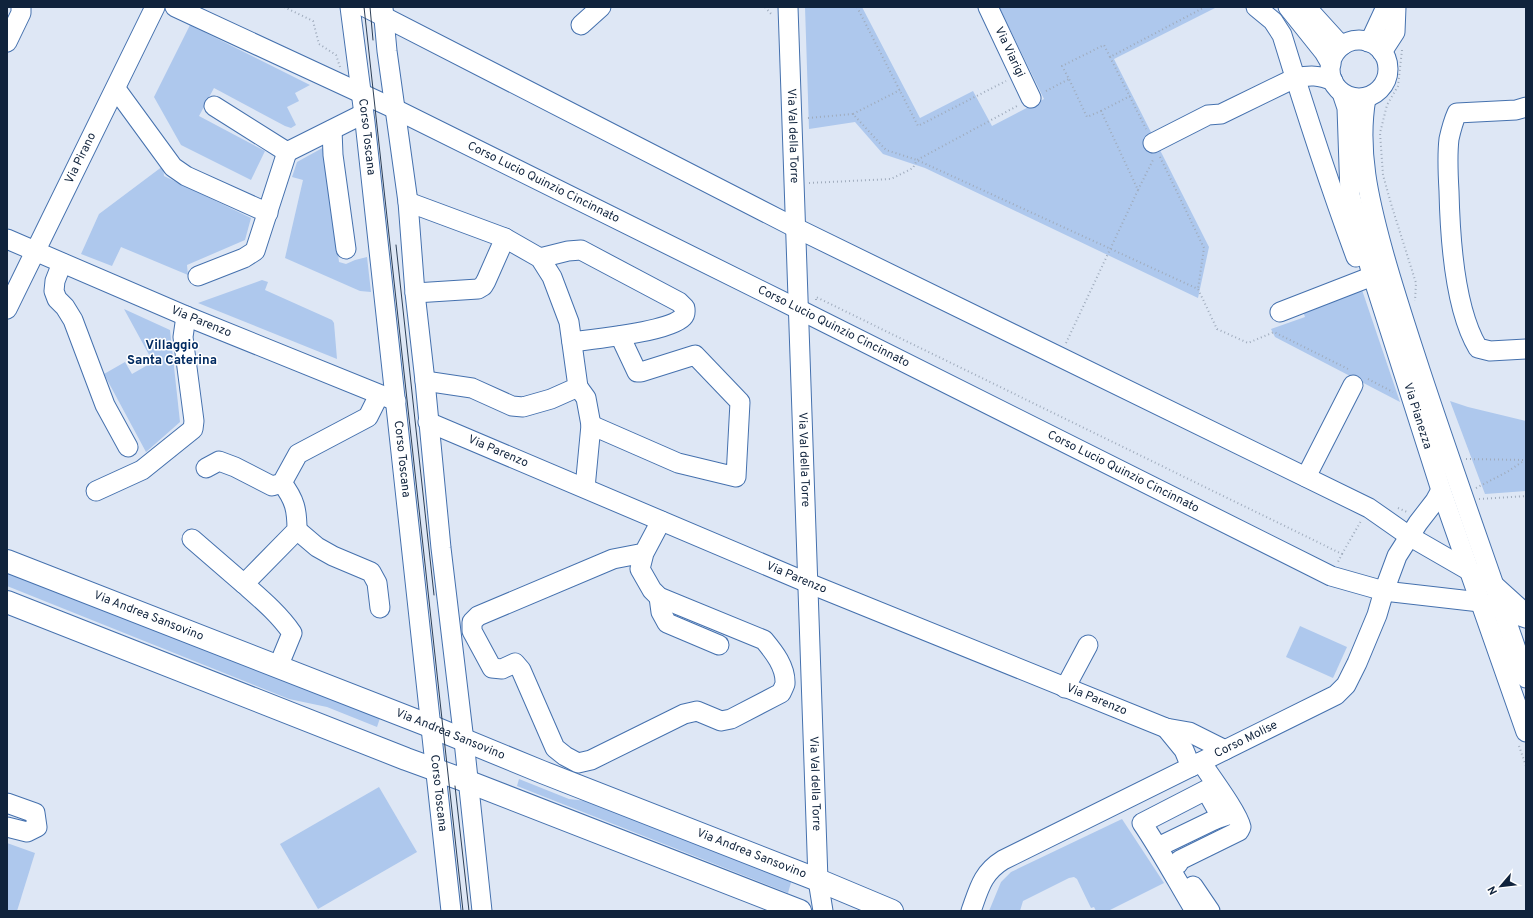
<svg xmlns="http://www.w3.org/2000/svg" width="1533" height="918" font-family="Overpass,sans-serif">
	<style>
		.green { fill: #aec8ed }
		.lines { fill: none; stroke-linecap: round; stroke-linejoin: round }
		.minor-casing { stroke: #4571ae; stroke-width: 21 }
		.major-casing { stroke: #4571ae; stroke-width: 24 }
		.path { stroke: #9fabbc; stroke-width: 2; stroke-dasharray: 1 3; stroke-linecap: butt }
		.minor { stroke: #fff; stroke-width: 19 }
		.major { stroke: #fff; stroke-width: 22 }
		.tram { stroke: #2d3f56; stroke-width: 1 }
		.labels { text-anchor: middle; dominant-baseline: central; stroke-width: 3; stroke-linejoin: round; paint-order: stroke }
		.street-label { font-size: 12px; fill: #10233c; stroke: #fff }
		.neighbourhood-label { font-size: 13px; font-weight: bold; fill: #002a61; stroke: #fff }
	</style>
	<rect width="100%" height="100%" fill="#dee7f5"/>
	<g class="green">
		<polygon points="805,7 862,7 920,118 973,91 992,126 1044,99 999,7 1217,7 1114,59 1209,247 1198,298 925,168 883,154 855,122 809,129"/>
		<polygon points="190,25 310,85 295,93 299,101 287,107 296,125 291,128 285,126 214,88 199,116 265,151 251,180 181,145 154,97"/>
		<polygon points="326,146 339,262 346,264 355,260 367,257 371,292 360,291 285,258 303,180 292,177 297,162"/>
		<polygon points="163,166 164,176 251,218 245,240 187,265 188,275 121,247 112,266 81,254 99,214"/>
		<polygon points="262,280 268,282 265,290 332,320 334,323 337,359 198,303"/>
		<polygon points="1361,287 1400,402 1275,337 1271,329 1305,317 1302,309"/>
		<polygon points="124,309 170,330 180,422 146,452 104,374 125,362 132,374 153,362"/>
		<polygon points="1450,401 1468,407 1526,421 1526,491 1485,494"/>
		<polygon points="7,573 380,718 377,727 327,707 289,699 7,586"/>
		<polygon points="1300,626 1347,647 1333,678 1286,657"/>
		<polygon points="519,779 569,799 595,802 792,879 788,893 517,786"/>
		<polygon points="379,787 417,852 318,909 280,844"/>
		<polygon points="1122,819 1164,883 1108,911 1096,911 1094,907 1091,908 1077,879 1074,877 1069,878 1023,901 1020,911 989,911 1001,882 1011,872"/>
		<polygon points="7,843 35,853 17,911 7,911"/>
	</g>
	<g class="lines">
		<g class="minor-casing">
			<g id="minor">
				<path id="s1" d="M175,7L395,109L798,309L1331,576L1384,591L1480,602L1526,618"/>
				<path id="s2" d="M350,7L365,122L451,911"/>
				<polyline points="365,7 796,228 1369,508 1409,536 1494,585 1526,614"/>
				<path id="s3" d="M788,7L818,880L823,911"/>
				<path id="s4" d="M988,7L1031,98"/>
				<path d="M1256,7L1273,21L1282,35C1305,110 1329,184 1356,257"/>
				<polyline points="1288,7 1324,52 1331,64"/>
				<polyline points="1306,7 1336,40 1343,45"/>
				<polyline points="383,8 387,51 408,202 415,293 425,381 441,548 464,741 482,911"/>
				<polyline points="581,25 601,7"/>
				<circle cx="1359" cy="69" r="29"/>
				<polyline points="7,42 21,13 21,7"/>
				<polyline points="1368,42 1373,35 1386,7"/>
				<polyline points="1382,52 1395,32 1396,7"/>
				<polyline points="116,89 173,167 186,176 268,213"/>
				<path id="s5" d="M1342,93L1347,108L1350,195L1371,271L1441,490L1526,732"/>
				<path d="M1366,98C1357,150 1369,200 1383,251C1394,291 1407,330 1420,370C1454,473 1491,575 1526,678"/>
				<polyline points="214,106 287,152 363,114"/>
				<path d="M1526,107L1516,110L1457,113C1453,122 1451,130 1449,139C1447,156 1448,174 1449,191C1450,236 1455,310 1478,348L1490,351L1526,349"/>
				<polyline points="332,130 333,155 346,249"/>
				<path d="M1153,143L1208,115L1221,114L1295,78C1310,75 1319,75 1333,81"/>
				<polyline points="408,202 505,238 540,258 552,277 569,322 578,387 551,399 523,407 512,406 472,388 425,381"/>
				<path id="s6" d="M7,239L186,316L396,401"/>
				<path d="M540,258L568,251L581,250L679,302L685,308C685,312 686,314 683,317C669,332 594,339 572,342"/>
				<polyline points="62,263 55,281 54,291 57,299 65,307 73,320 105,405 128,447"/>
				<polyline points="198,276 244,258 255,251 287,152"/>
				<polyline points="415,293 478,289 483,286 486,281 505,238"/>
				<path id="s7" d="M7,309L155,7"/>
				<polyline points="1280,312 1383,272"/>
				<polyline points="578,387 586,398 591,425"/>
				<path id="s8" d="M428,422L808,583L1166,728L1189,732L1225,750"/>
				<polyline points="206,468 219,461 235,467 272,486 282,483 298,454 368,417 379,395"/>
				<polyline points="1306,477 1353,385"/>
				<polyline points="585,488 591,425 678,463 736,477 740,402 695,355 641,372 637,372 620,336"/>
				<polyline points="96,491 142,470 193,429 194,421 183,337 186,316"/>
				<polyline points="297,530 317,547 333,556 371,572 377,583 380,608"/>
				<polyline points="192,539 244,584"/>
				<path d="M644,553L640,569L652,590L659,597L764,640C774,652 786,667 785,684C784,687 782,691 781,693L731,719L721,721L697,711L684,714L591,760L578,763L565,756L555,748L521,670L515,663L502,669L492,668L472,631V622L478,616L613,559L644,553L661,521"/>
				<polyline points="659,597 661,612 667,623 719,645"/>
				<path d="M278,667L292,633C279,614 261,599 244,584L297,530C297,510 295,500 282,483"/>
				<polyline points="1065,688 1088,645"/>
				<polyline points="1166,728 1184,750 1191,767"/>
				<polyline points="7,803 35,813 37,827 27,832 7,827"/>
				<polyline points="1158,847 1216,819 1228,815"/>
				<path d="M1178,864L1180,860L1239,831L1241,827C1238,813 1211,777 1201,762"/>
				<polyline points="1193,886 1210,911"/>
				<path id="s9" d="M971,911C979,889 982,873 1003,860L1336,695L1346,685L1357,663L1377,615L1384,591L1397,556L1418,523L1435,501L1441,490"/>
				<path d="M1195,911C1177,881 1161,851 1142,823L1206,790L1219,813L1216,819"/>
			</g>
		</g>
		<g class="major-casing">
			<g id="major">
				<path id="s10" d="M7,561L430,726L542,772L818,880L892,911"/>
				<polyline points="7,602 406,759 469,782 800,911"/>
			</g>
		</g>
		<g class="path">
			<polyline points="284,7 313,21 319,44 336,55 340,67"/>
			<polyline points="765,7 772,15"/>
			<polyline points="857,7 918,126 1006,81"/>
			<polyline points="1402,50 1398,86 1387,105 1380,133 1383,175 1392,207 1416,283 1415,301"/>
			<polyline points="1110,57 1146,129"/>
			<polyline points="1046,91 1069,79 1062,66 1104,45 1110,57 1205,7"/>
			<polyline points="1101,111 1130,96"/>
			<polyline points="853,114 900,90"/>
			<polyline points="808,118 853,114 886,150 917,160 1198,289 1217,329 1248,343 1274,332 1350,370"/>
			<polyline points="1160,157 1204,248 1198,289"/>
			<polyline points="809,183 891,179 913,168 917,160 1019,105"/>
			<polyline points="1138,190 1154,158"/>
			<polyline points="816,300 816,297 1342,554 1338,562"/>
			<polyline points="1066,343 1138,190 1101,111 1087,117 1069,79"/>
			<polyline points="1368,379 1393,392"/>
			<polyline points="1466,459 1526,460"/>
			<polyline points="1476,488 1507,472 1522,462"/>
			<polyline points="1479,499 1526,496"/>
			<polyline points="1398,508 1407,512"/>
			<polyline points="1342,554 1361,521"/>
			<polyline points="1519,746 1526,766"/>
		</g>
		<use href="#minor" class="minor"/>
		<use href="#major" class="major"/>
		<g class="tram">
			<polyline points="364,7 463,911"/>
			<polyline points="370,7 373,40"/>
			<polyline points="396,245 434,595"/>
			<polyline points="455,786 469,911"/>
		</g>
	</g>
	<g class="labels">
		<g class="street-label">
			<text stroke="none"><textPath href="#s4" startOffset="50">Via Viarigi</textPath></text>
			<text stroke="none"><textPath href="#s3" startOffset="129">Via Val della Torre</textPath></text>
			<text stroke="none"><textPath href="#s2" startOffset="131">Corso Toscana</textPath></text>
			<text stroke="none"><textPath href="#s7" startOffset="168">Via Pirano</textPath></text>
			<text stroke="none"><textPath href="#s1" startOffset="408">Corso Lucio Quinzio Cincinnato</textPath></text>
			<text stroke="none"><textPath href="#s6" startOffset="211">Via Parenzo</textPath></text>
			<text stroke="none"><textPath href="#s1" startOffset="732">Corso Lucio Quinzio Cincinnato</textPath></text>
			<text stroke="none"><textPath href="#s5" startOffset="334">Via Pianezza</textPath></text>
			<text stroke="none"><textPath href="#s8" startOffset="76">Via Parenzo</textPath></text>
			<text stroke="none"><textPath href="#s2" startOffset="455">Corso Toscana</textPath></text>
			<text stroke="none"><textPath href="#s3" startOffset="453">Via Val della Torre</textPath></text>
			<text stroke="none"><textPath href="#s1" startOffset="1056">Corso Lucio Quinzio Cincinnato</textPath></text>
			<text stroke="none"><textPath href="#s8" startOffset="400">Via Parenzo</textPath></text>
			<text stroke="none"><textPath href="#s10" startOffset="152">Via Andrea Sansovino</textPath></text>
			<text stroke="none"><textPath href="#s8" startOffset="724">Via Parenzo</textPath></text>
			<text stroke="none"><textPath href="#s10" startOffset="476">Via Andrea Sansovino</textPath></text>
			<text stroke="none"><textPath href="#s9" startOffset="333">Corso Molise</textPath></text>
			<text stroke="none"><textPath href="#s3" startOffset="777">Via Val della Torre</textPath></text>
			<text stroke="none"><textPath href="#s2" startOffset="791">Corso Toscana</textPath></text>
			<text stroke="none"><textPath href="#s10" startOffset="800">Via Andrea Sansovino</textPath></text>
		</g>
		<g class="neighbourhood-label">
			<text x="172" y="346">Villaggio<tspan x="172" dy="15">Santa Caterina</tspan></text>
		</g>
	</g>
	<rect width="1533" height="918" fill="none" stroke="#10233c" stroke-width="16"/>
	<g transform="translate(1501 886) rotate(242)" stroke="#ffffff" stroke-width="3" paint-order="stroke">
	<path d="M0-3L7 15L0 10L-7 15Z" fill="#10233c"/>
	<text y="-6" font-size="11" font-weight="bold" text-anchor="middle" fill="#10233c">N</text>
	</g>
</svg>
